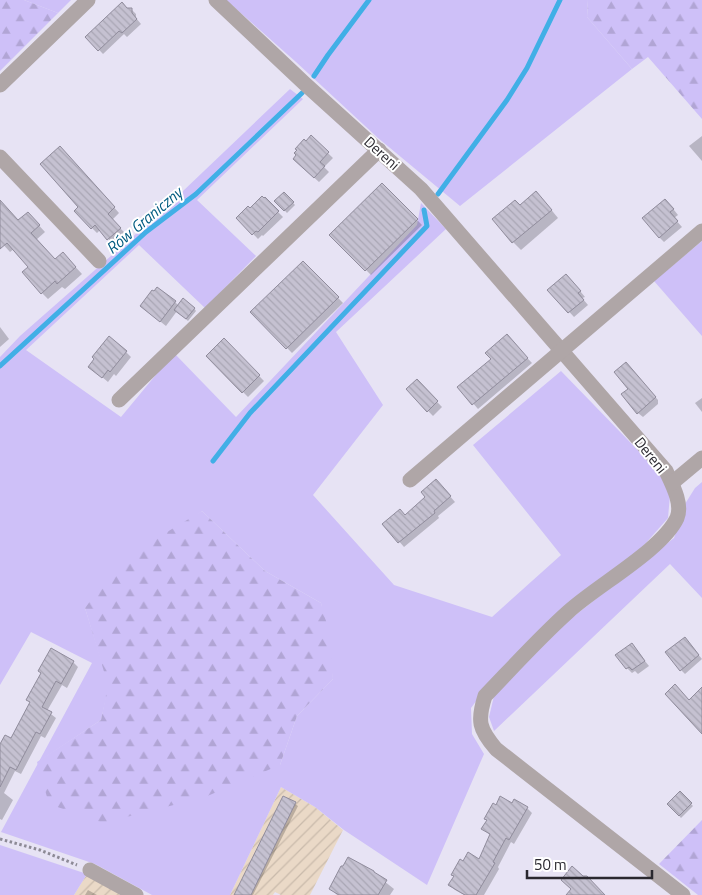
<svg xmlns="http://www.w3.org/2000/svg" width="702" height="895" font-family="'Titillium Web',sans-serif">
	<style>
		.industrial { fill: url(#industrial-furrows) }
		.green { fill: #cec0f8; fill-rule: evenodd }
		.forest { fill: url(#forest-firs) }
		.shadow { fill: #0003 }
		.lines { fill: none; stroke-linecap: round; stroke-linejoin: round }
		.stream { stroke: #41afe6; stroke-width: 5 }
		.building { fill: url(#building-back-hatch); stroke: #908c9c }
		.path { stroke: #8d8a96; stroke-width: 3; stroke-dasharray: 2.5 2.5; stroke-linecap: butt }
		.minor { stroke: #afa6a7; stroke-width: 15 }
		.labels { text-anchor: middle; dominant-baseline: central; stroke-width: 4; stroke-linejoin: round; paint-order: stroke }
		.street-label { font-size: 15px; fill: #2a282f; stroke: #fff }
		.water-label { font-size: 16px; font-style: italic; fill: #005b80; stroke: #fff }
	</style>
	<defs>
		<pattern id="industrial-furrows" width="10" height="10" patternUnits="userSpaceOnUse" patternTransform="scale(1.25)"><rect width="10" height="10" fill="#ead9c7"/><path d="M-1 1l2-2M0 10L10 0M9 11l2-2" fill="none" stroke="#c9baab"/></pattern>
		<pattern id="forest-firs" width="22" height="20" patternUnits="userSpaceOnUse" patternTransform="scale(1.25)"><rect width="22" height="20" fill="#cec0f8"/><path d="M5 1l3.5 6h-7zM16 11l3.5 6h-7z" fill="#b1a5d5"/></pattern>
		<pattern id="building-back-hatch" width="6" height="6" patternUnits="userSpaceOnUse" patternTransform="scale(1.25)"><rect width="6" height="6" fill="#c5c1d1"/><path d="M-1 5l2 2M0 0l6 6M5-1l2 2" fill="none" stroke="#a9a6b4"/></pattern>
	</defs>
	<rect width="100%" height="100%" fill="#e7e3f4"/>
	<g class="industrial">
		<polygon points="281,787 315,807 343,830 310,895 281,895 275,892 273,895 230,895"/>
		<polygon points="87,874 121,895 74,895"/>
	</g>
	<g class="green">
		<polygon points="24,0 71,0 58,13"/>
		<polygon points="226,0 588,0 587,17 632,69 460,206 378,138 296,62"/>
		<path d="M290,89L303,99L197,200L256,256L205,308L139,245L26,350L121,417L174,353L236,417L417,225L421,203L446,229L336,332L383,405L313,495L394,585L492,617L561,555L473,445L561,371L659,472L670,495L668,518L638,552L488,685L471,708L472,734L484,754L427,885L344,830L315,807L281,787L230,895H152L95,864L1,832L92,663L31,632L0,685V357L20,336L162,211ZM202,511L265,571L321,603L333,679L297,716L280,765L38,762L101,720L109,685L85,608Z"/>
		<polygon points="702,241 702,336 654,281"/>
		<polygon points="702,482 702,598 670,564 494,731 489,717 494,696 564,624 674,538 685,504 695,488"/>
		<polygon points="0,845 87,874 74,895 0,895"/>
	</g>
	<g class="forest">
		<polygon points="0,0 24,0 58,13 0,71"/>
		<polygon points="588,0 702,0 702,119 648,57 632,69 587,17"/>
		<polygon points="202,511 265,571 321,603 331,639 333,679 297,716 280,765 205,797 103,823 49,804 37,762 101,720 108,685 85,608 122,559"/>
		<polygon points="702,820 702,895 698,895 659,864"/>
	</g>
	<g class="shadow">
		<polygon points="131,9 136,14 136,18 141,24 127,37 124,34 103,54 87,37"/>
		<polygon points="702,136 702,161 689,146"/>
		<polygon points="311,137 333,158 324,167 329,172 319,182 299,164"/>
		<polygon points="65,152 119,213 112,220 125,233 113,244 100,230 97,233 92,228 80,207"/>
		<polygon points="382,184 422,225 371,275 331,235"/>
		<polygon points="284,193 295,205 287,213 276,201"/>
		<polygon points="265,199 283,217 263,236 262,235 258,239 238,218"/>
		<polygon points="544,201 558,218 521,250 513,242 520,206"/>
		<polygon points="670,205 678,215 674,218 682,227 664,242 659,237"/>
		<polygon points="0,214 19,222 34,220 45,232 36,240 55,261 69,260 82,274 65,289 62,287 48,299 42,293 30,267 14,249 10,252 0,241"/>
		<polygon points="303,262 343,303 292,353 252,312"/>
		<polygon points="571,280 585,297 582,298 588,305 574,317 549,290"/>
		<polygon points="175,302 179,306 194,308 196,311 188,321 177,311 166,326 147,311"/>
		<polygon points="0,327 9,339 0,347"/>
		<polygon points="224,340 264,381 248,397 207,356"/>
		<polygon points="511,341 532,363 478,409 459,387 493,359"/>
		<polygon points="126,352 131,357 116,376 114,374 108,382 95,371"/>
		<polygon points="630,368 658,400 658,404 643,417 638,413 629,389"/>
		<polygon points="417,381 442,407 433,416 408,390"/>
		<polygon points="702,398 702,412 695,403"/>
		<polygon points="441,486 455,502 438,516 439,518 404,547 384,524 405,516"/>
		<polygon points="688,642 702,659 685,674 681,670"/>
		<polygon points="636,650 649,666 638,674 635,671 632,673 627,668"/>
		<polygon points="73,662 78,667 67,688 62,685 47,711 56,718 45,738 41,736 21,774 15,771 4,793 13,800 2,820 0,819 0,747 11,739 31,703 28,700"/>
		<polygon points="680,793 693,806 681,818 669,804"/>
		<polygon points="284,797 298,806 253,895 235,895"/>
		<polygon points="513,805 527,808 532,813 514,844 511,842 498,867 499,869 484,895 464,895 455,890 450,885 463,862 480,861 491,836 483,829 488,821 486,819 496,807"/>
		<polygon points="379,877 394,889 390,895 337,895 331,889"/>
		<polygon points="88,890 97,895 85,895"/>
	</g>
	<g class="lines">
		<g class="stream">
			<polyline points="314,76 328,55 369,0"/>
			<polyline points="438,194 507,100 527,68 560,0"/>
			<polyline points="0,366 146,232 196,194 302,93"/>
			<polyline points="213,461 250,413 427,226 424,210"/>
		</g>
	</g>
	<g class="building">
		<polygon points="122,2 127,8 132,8 132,13 137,19 122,33 119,31 98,51 85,37"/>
		<polygon points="311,135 329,152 320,162 325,166 314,178 293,159 296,155 294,153 297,150 295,149 304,139 306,141"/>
		<polygon points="60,146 115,207 108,214 121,228 107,240 95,225 91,229 74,211 78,207 40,164"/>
		<polygon points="382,183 418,219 365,271 329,235"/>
		<polygon points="536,191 552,210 512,243 492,219 515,200 520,205"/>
		<polygon points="284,192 294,202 284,211 274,201"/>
		<polygon points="262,196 264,198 265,197 279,211 258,232 256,231 252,235 236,218 248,206 250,208"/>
		<polygon points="665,199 674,209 670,212 678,221 659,238 642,218"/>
		<polygon points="0,200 18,220 28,212 40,225 31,233 55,259 63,252 76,267 57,284 55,281 41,294 22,272 28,267 7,243 0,249"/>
		<polygon points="303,261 339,297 286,349 250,312"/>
		<polygon points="566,274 581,291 578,293 584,300 568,313 547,290"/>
		<polygon points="157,287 176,301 160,322 140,306 152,290 154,291"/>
		<polygon points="183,298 195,308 186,319 174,310"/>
		<polygon points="507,334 528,358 472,405 457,387 491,359 485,353"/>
		<polygon points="109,336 127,351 110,372 108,370 102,378 88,367 94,359 92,357"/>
		<polygon points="224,338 260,375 242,393 206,356"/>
		<polygon points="626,362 656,397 637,414 621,394 628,389 614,372"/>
		<polygon points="417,379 438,401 427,412 406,389"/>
		<polygon points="436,479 451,496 434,511 435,513 398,543 382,524 400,509 405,515 425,497 421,492"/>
		<polygon points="685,637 699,655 680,671 665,652"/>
		<polygon points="632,643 645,661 632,670 629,667 626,669 615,655"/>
		<polygon points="51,648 74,661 61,684 56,681 42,707 52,712 40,734 36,732 16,770 10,767 0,787 0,744 5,735 11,738 30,702 26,700 41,673 38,671"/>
		<polygon points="675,684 689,700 702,687 702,734 665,694"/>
		<polygon points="680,791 692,803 679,816 667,804"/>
		<polygon points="283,796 296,802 251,895 234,895"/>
		<polygon points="500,796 512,803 514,799 528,807 509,840 506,838 493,862 495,863 476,895 465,895 448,885 454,876 451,875 460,859 463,861 468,852 479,859 490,834 481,829 487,820 484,819 493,803 496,805"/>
		<polygon points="348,857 374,871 374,872 387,880 378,895 339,895 329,889 341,866 343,866"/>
		<polygon points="572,866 583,876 587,876 605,895 566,895 571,889 561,880"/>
	</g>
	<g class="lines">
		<polyline class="path" points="0,839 40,850 77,865"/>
		<g class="minor">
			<path d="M216,0L304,83L421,189L666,471C672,484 683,504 677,518C662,550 596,586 568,612C539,638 512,668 485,696C477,721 479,729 496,749L683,895"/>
			<polyline points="0,85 88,0"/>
			<polyline points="0,157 99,261"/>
			<polyline points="119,400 379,150"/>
			<polyline points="410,480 702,231"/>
			<polyline points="672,483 702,458"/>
			<polyline points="90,870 136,895"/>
		</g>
	</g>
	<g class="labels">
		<g class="street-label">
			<text transform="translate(382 153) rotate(42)">Dereni</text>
			<text transform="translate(651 455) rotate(51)">Dereni</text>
		</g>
		<g class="water-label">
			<text transform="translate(144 220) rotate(-40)">Rów Graniczny</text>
		</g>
	</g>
	<path d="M527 870v8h125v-8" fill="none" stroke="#2a282f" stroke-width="2.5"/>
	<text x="534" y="870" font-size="15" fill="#2a282f" stroke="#ffffff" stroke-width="4" paint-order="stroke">50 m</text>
</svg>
